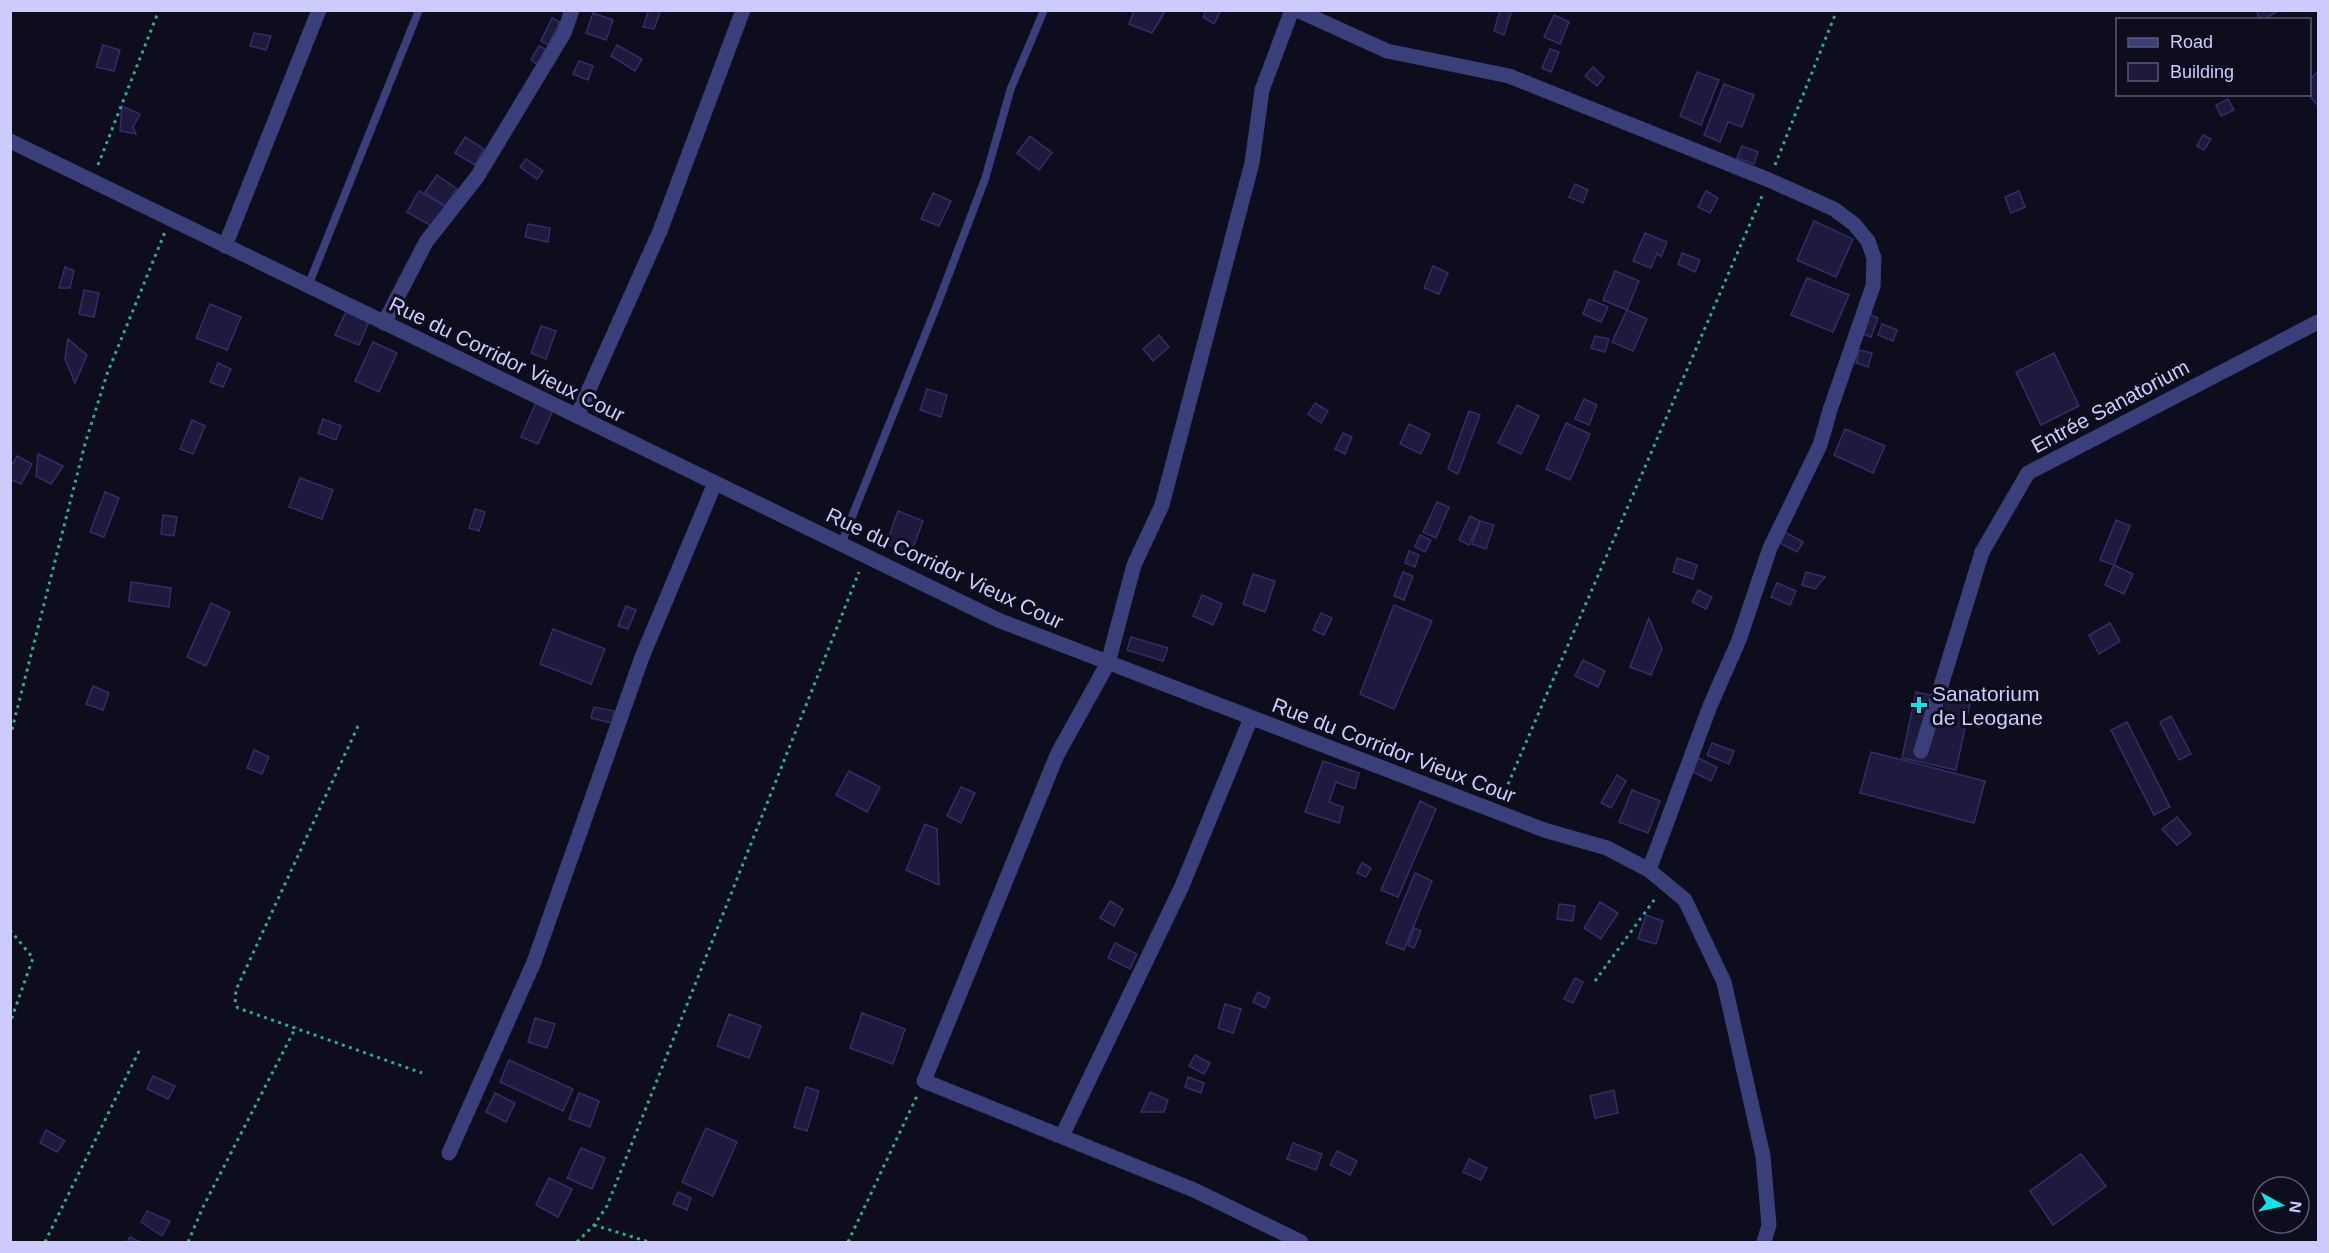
<svg xmlns="http://www.w3.org/2000/svg" width="2329" height="1253" font-family="Arial,sans-serif">
	<style>
		.building { fill: #1d1a3d; stroke: #322d67; stroke-width: 1.5 }
		.lines { fill: none; stroke-linecap: round; stroke-linejoin: round }
		.path { stroke: #33a895; stroke-width: 3; stroke-dasharray: 3 4.5; stroke-linecap: butt }
		.service { stroke: #3a3e79; stroke-width: 8 }
		.minor { stroke: #3a3e79; stroke-width: 15 }
		.poi-dot { fill: #0ce7e5; stroke: #0e0d1d; stroke-width: 2 }
		.labels { text-anchor: middle; dominant-baseline: central; stroke-width: 6; stroke-linejoin: round; paint-order: stroke }
		.street-label { font-size: 21px; fill: #cccbfc; stroke: #0e0d1d }
		.poi-label { font-size: 21px; fill: #cccbfc; stroke: #0e0d1d; text-anchor: start }
	</style>
	<rect width="100%" height="100%" fill="#0e0d1d"/>
	<g class="building">
		<polygon points="649,10 661,10 654,29 643,27"/>
		<polygon points="1134,10 1166,10 1152,33 1129,24"/>
		<polygon points="1206,10 1221,10 1214,24 1203,17"/>
		<polygon points="1500,10 1512,10 1504,35 1494,31"/>
		<polygon points="2256,10 2280,10 2263,20 2260,20"/>
		<polygon points="593,13 613,20 606,40 586,33"/>
		<polygon points="1554,15 1569,22 1560,44 1544,37"/>
		<polygon points="552,18 560,22 548,45 541,41"/>
		<polygon points="254,33 271,36 266,50 250,46"/>
		<polygon points="103,45 120,50 114,71 96,67"/>
		<polygon points="617,45 642,59 635,71 611,56"/>
		<polygon points="539,46 547,50 538,65 531,60"/>
		<polygon points="1550,49 1559,52 1551,72 1542,68"/>
		<polygon points="579,61 593,66 588,80 573,74"/>
		<polygon points="1593,67 1604,77 1597,86 1585,76"/>
		<polygon points="2318,71 2318,106 2308,94 2310,80"/>
		<polygon points="1697,72 1719,80 1701,125 1680,116"/>
		<polygon points="1724,84 1754,95 1742,127 1728,122 1720,142 1704,135"/>
		<polygon points="2228,99 2234,110 2221,116 2216,105"/>
		<polygon points="122,106 140,114 133,127 136,134 120,131"/>
		<polygon points="2203,135 2211,139 2204,150 2197,146"/>
		<polygon points="1030,136 1052,153 1039,170 1017,153"/>
		<polygon points="465,137 484,149 475,165 455,153"/>
		<polygon points="1742,146 1758,152 1754,164 1737,158"/>
		<polygon points="526,159 543,171 537,179 520,167"/>
		<polygon points="437,175 457,189 445,206 425,192"/>
		<polygon points="1575,184 1588,190 1583,203 1569,197"/>
		<polygon points="419,191 445,206 433,227 407,212"/>
		<polygon points="1706,191 1718,198 1710,213 1698,207"/>
		<polygon points="2019,191 2025,207 2011,213 2005,197"/>
		<polygon points="933,193 951,201 939,226 921,219"/>
		<polygon points="1814,221 1853,239 1836,277 1797,260"/>
		<polygon points="528,224 550,228 548,242 525,237"/>
		<polygon points="1645,233 1667,242 1661,257 1657,253 1651,268 1633,261"/>
		<polygon points="1682,253 1700,260 1695,272 1678,264"/>
		<polygon points="1433,266 1448,273 1439,294 1424,288"/>
		<polygon points="65,267 74,271 70,288 59,288"/>
		<polygon points="1615,271 1639,281 1627,310 1603,300"/>
		<polygon points="1807,278 1849,295 1833,332 1791,315"/>
		<polygon points="84,290 99,293 94,317 79,314"/>
		<polygon points="1589,299 1608,307 1601,322 1583,314"/>
		<polygon points="210,304 241,317 227,350 196,338"/>
		<polygon points="1627,310 1647,319 1633,351 1612,342"/>
		<polygon points="346,312 369,322 359,345 335,335"/>
		<polygon points="1868,314 1878,318 1871,337 1861,333"/>
		<polygon points="1882,324 1897,330 1893,341 1878,335"/>
		<polygon points="541,326 556,331 546,359 531,353"/>
		<polygon points="1159,335 1169,347 1153,361 1143,349"/>
		<polygon points="1595,336 1609,339 1605,352 1591,348"/>
		<polygon points="68,339 87,355 75,383 65,359"/>
		<polygon points="373,342 397,353 379,392 355,381"/>
		<polygon points="1859,350 1872,353 1868,367 1856,363"/>
		<polygon points="2054,353 2079,406 2041,425 2016,372"/>
		<polygon points="218,363 231,369 223,387 210,382"/>
		<polygon points="927,389 947,395 941,417 920,410"/>
		<polygon points="1584,399 1597,405 1589,425 1575,419"/>
		<polygon points="537,400 554,408 538,444 521,437"/>
		<polygon points="1315,403 1328,411 1321,423 1308,414"/>
		<polygon points="1517,405 1539,416 1521,454 1498,443"/>
		<polygon points="1469,411 1480,415 1458,474 1448,469"/>
		<polygon points="323,419 341,426 336,440 318,433"/>
		<polygon points="192,420 205,426 193,454 180,449"/>
		<polygon points="1566,423 1590,434 1570,480 1546,469"/>
		<polygon points="1409,424 1430,434 1421,454 1400,444"/>
		<polygon points="1845,429 1885,446 1873,473 1834,455"/>
		<polygon points="1343,433 1352,437 1345,454 1335,449"/>
		<polygon points="38,454 63,466 51,484 36,476"/>
		<polygon points="17,456 32,464 21,484 10,479 10,468"/>
		<polygon points="300,478 333,490 322,519 289,507"/>
		<polygon points="105,492 119,498 104,537 90,532"/>
		<polygon points="1437,502 1449,507 1436,538 1423,532"/>
		<polygon points="475,509 485,512 479,531 469,528"/>
		<polygon points="898,511 923,521 911,553 886,544"/>
		<polygon points="163,515 177,517 174,536 161,534"/>
		<polygon points="1470,516 1480,521 1469,545 1459,540"/>
		<polygon points="2116,520 2130,526 2114,565 2100,560"/>
		<polygon points="1480,521 1494,525 1486,549 1472,544"/>
		<polygon points="1783,531 1803,542 1797,552 1778,542"/>
		<polygon points="1420,535 1431,540 1425,552 1415,547"/>
		<polygon points="1409,551 1419,555 1415,567 1405,563"/>
		<polygon points="1677,558 1697,565 1693,579 1673,572"/>
		<polygon points="2114,565 2133,574 2124,594 2105,585"/>
		<polygon points="1403,572 1413,576 1404,600 1394,596"/>
		<polygon points="1806,572 1825,577 1815,589 1802,585"/>
		<polygon points="1253,574 1275,581 1265,612 1243,604"/>
		<polygon points="131,582 171,588 169,607 129,601"/>
		<polygon points="1777,583 1796,591 1790,605 1771,597"/>
		<polygon points="1698,590 1712,597 1706,609 1692,602"/>
		<polygon points="1202,595 1222,604 1213,625 1193,616"/>
		<polygon points="211,603 230,612 206,666 187,657"/>
		<polygon points="1394,605 1432,621 1394,709 1360,694"/>
		<polygon points="626,606 636,610 628,629 618,626"/>
		<polygon points="1321,613 1332,618 1324,635 1313,630"/>
		<polygon points="1649,618 1662,649 1651,675 1630,667"/>
		<polygon points="2110,623 2120,641 2099,654 2089,635"/>
		<polygon points="553,629 605,649 591,684 540,664"/>
		<polygon points="1131,637 1168,648 1163,661 1127,650"/>
		<polygon points="1583,660 1605,671 1598,687 1575,676"/>
		<polygon points="93,686 109,693 103,710 86,704"/>
		<polygon points="1916,692 1970,704 1956,770 1902,758"/>
		<polygon points="594,707 614,711 612,723 591,718"/>
		<polygon points="2171,716 2191,754 2179,760 2160,722"/>
		<polygon points="2127,722 2170,807 2154,815 2111,730"/>
		<polygon points="1712,743 1734,751 1729,764 1707,755"/>
		<polygon points="254,750 269,757 262,774 247,768"/>
		<polygon points="1871,752 1985,781 1974,823 1860,793"/>
		<polygon points="1698,758 1717,767 1711,781 1691,771"/>
		<polygon points="1323,761 1359,773 1355,789 1336,782 1329,802 1343,807 1339,823 1305,812"/>
		<polygon points="849,771 880,787 867,812 836,795"/>
		<polygon points="1617,775 1626,781 1611,808 1601,803"/>
		<polygon points="961,787 975,793 961,823 947,816"/>
		<polygon points="1632,790 1660,801 1648,833 1619,822"/>
		<polygon points="1420,801 1436,809 1398,897 1381,890"/>
		<polygon points="2177,817 2191,834 2177,845 2162,829"/>
		<polygon points="925,824 937,829 939,885 906,870"/>
		<polygon points="1362,863 1371,868 1366,877 1357,873"/>
		<polygon points="1415,873 1432,881 1404,950 1386,943"/>
		<polygon points="1110,901 1123,909 1114,926 1100,918"/>
		<polygon points="1600,902 1618,913 1601,939 1584,928"/>
		<polygon points="1559,904 1575,906 1573,921 1557,919"/>
		<polygon points="1646,915 1663,921 1656,944 1638,939"/>
		<polygon points="1414,928 1421,931 1414,948 1408,945"/>
		<polygon points="1115,943 1137,954 1130,969 1108,958"/>
		<polygon points="1575,978 1583,982 1573,1003 1564,999"/>
		<polygon points="1258,992 1270,998 1265,1008 1253,1002"/>
		<polygon points="1225,1004 1241,1009 1233,1033 1218,1028"/>
		<polygon points="862,1013 905,1029 893,1064 850,1048"/>
		<polygon points="729,1014 761,1026 749,1058 717,1046"/>
		<polygon points="535,1018 555,1024 547,1048 528,1042"/>
		<polygon points="1195,1055 1210,1063 1204,1074 1189,1066"/>
		<polygon points="509,1060 573,1089 563,1111 500,1082"/>
		<polygon points="153,1076 175,1086 168,1099 147,1089"/>
		<polygon points="1188,1077 1204,1083 1201,1093 1185,1087"/>
		<polygon points="806,1087 819,1091 807,1131 794,1127"/>
		<polygon points="1614,1090 1618,1113 1595,1118 1590,1096"/>
		<polygon points="1150,1092 1168,1100 1164,1112 1141,1112"/>
		<polygon points="495,1093 515,1103 506,1122 486,1112"/>
		<polygon points="579,1093 599,1101 590,1127 569,1119"/>
		<polygon points="706,1128 737,1142 713,1196 682,1182"/>
		<polygon points="46,1130 65,1141 57,1152 40,1143"/>
		<polygon points="1293,1143 1322,1154 1316,1170 1287,1159"/>
		<polygon points="581,1148 605,1158 592,1189 567,1178"/>
		<polygon points="1337,1151 1357,1161 1350,1175 1330,1165"/>
		<polygon points="2081,1154 2106,1186 2053,1225 2030,1191"/>
		<polygon points="1469,1159 1487,1168 1481,1180 1463,1172"/>
		<polygon points="549,1178 572,1189 558,1217 536,1205"/>
		<polygon points="678,1192 691,1198 687,1210 673,1204"/>
		<polygon points="147,1211 170,1221 162,1236 141,1222"/>
		<polygon points="130,1237 140,1242 127,1242"/>
	</g>
	<g class="lines">
		<g class="path">
			<polyline points="98,165 159,10"/>
			<polyline points="1775,165 1837,10"/>
			<polyline points="358,726 236,990 235,1004 238,1008 422,1073"/>
			<polyline points="10,737 85,444 107,374 165,232"/>
			<polyline points="1502,798 1762,196"/>
			<polyline points="10,930 33,958 10,1023"/>
			<polyline points="1595,981 1657,896"/>
			<polyline points="594,1225 649,1242"/>
			<polyline points="45,1242 140,1049"/>
			<polyline points="188,1242 203,1207 296,1027"/>
			<polyline points="577,1242 594,1225 607,1206 859,572"/>
			<polyline points="848,1242 917,1096"/>
		</g>
		<g class="service">
			<polyline points="308,286 419,10"/>
			<polyline points="841,544 939,300 985,179 1011,88 1044,10"/>
		</g>
		<g class="minor">
			<polyline points="1292,10 1262,90 1252,163 1162,505 1134,565 1108,663 1057,755 924,1081 1194,1190 1301,1242"/>
			<polyline points="1297,10 1387,51 1509,76 1769,180 1834,209 1854,224 1868,241 1874,258 1873,286 1830,410 1820,445 1770,548 1739,640 1710,706 1649,870"/>
			<polyline points="10,141 998,620 1544,830 1607,848 1649,870 1685,900 1724,982 1763,1156 1769,1225 1764,1242"/>
			<polyline points="225,246 319,10"/>
			<polyline points="384,323 426,242 477,177 564,33 572,10"/>
			<polyline points="577,416 660,231 743,10"/>
			<polyline points="1921,751 1982,552 2028,473 2318,322"/>
			<polyline points="1062,1136 1182,886 1251,718"/>
			<polyline points="449,1153 534,962 642,657 715,483"/>
		</g>
	</g>
	<path class="poi-dot" d="M1916 696h6v6h6v6h-6v6h-6v-6h-6v-6h6z"/>
	<g class="labels">
		<g class="street-label">
			<text transform="translate(507 359) rotate(26)">Rue du Corridor Vieux Cour</text>
			<text transform="translate(2110 406) rotate(-28)">Entrée Sanatorium</text>
			<text transform="translate(945 568) rotate(25)">Rue du Corridor Vieux Cour</text>
			<text transform="translate(1394 750) rotate(21)">Rue du Corridor Vieux Cour</text>
		</g>
		<g class="poi-label">
			<text x="1932" y="693">Sanatorium<tspan x="1932" dy="24">de Leogane</tspan></text>
		</g>
	</g>
	<rect width="2329" height="1253" fill="none" stroke="#cccbfc" stroke-width="24"/>
	<rect x="2116" y="18" width="195" height="78" fill="#0e0d1d" stroke="#5a5976" stroke-width="1.5"/>
	<rect x="2128" y="38" width="30" height="9" fill="#3a3e79" stroke="#5a5976" stroke-width="1.5"/>
	<text x="2170" y="48" font-size="18" fill="#cccbfc">Road</text>
	<rect x="2128" y="63" width="30" height="18" fill="#1d1a3d" stroke="#5a5976" stroke-width="1.5"/>
	<text x="2170" y="78" font-size="18" fill="#cccbfc">Building</text>
	<g transform="translate(2281 1205) rotate(98)"><circle r="28" fill="#0e0d1d" stroke="#5a5976" stroke-width="1.5"/>
	<path d="M0-4.5L10 22L0 15L-10 22Z" fill="#0ce7e5"/>
	<text y="-9" font-size="16" font-weight="bold" text-anchor="middle" fill="#cccbfc">N</text>
	</g>
</svg>
